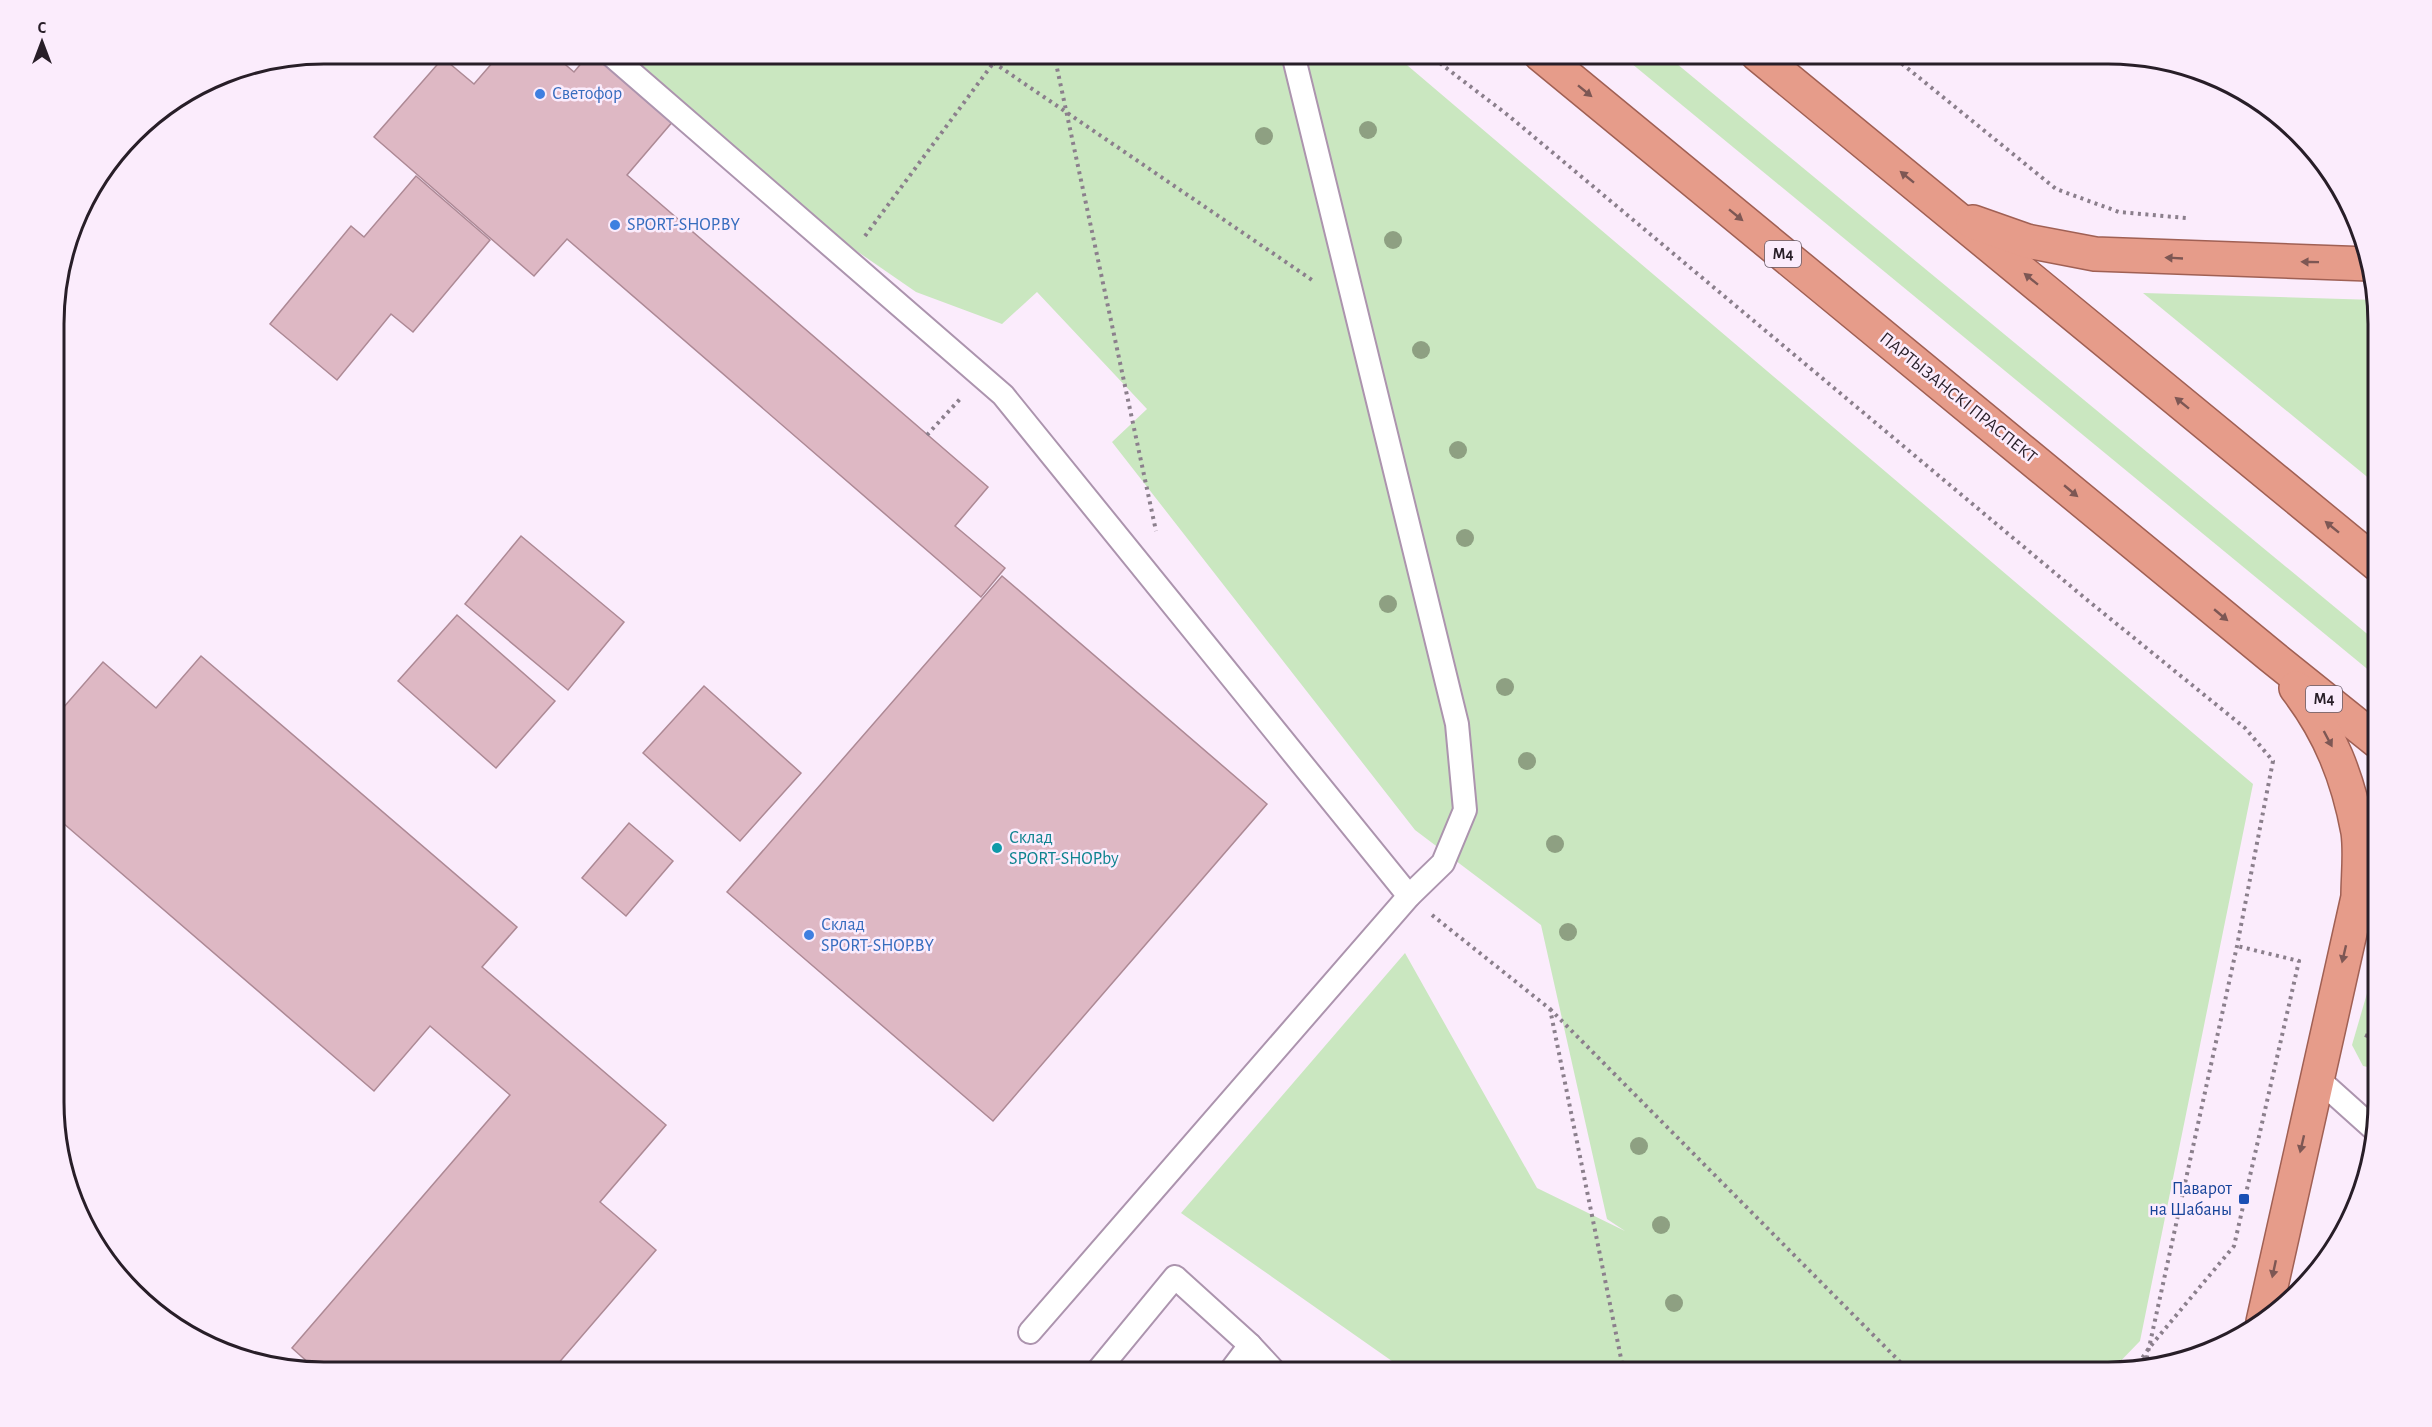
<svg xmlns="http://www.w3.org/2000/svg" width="2432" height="1427" font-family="'Alegreya Sans',sans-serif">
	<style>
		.green { fill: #cae7c0 }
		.building { fill: #deb8c4; stroke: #ad8995; stroke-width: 1.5 }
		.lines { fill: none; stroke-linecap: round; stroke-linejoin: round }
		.service-casing { stroke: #ac94ae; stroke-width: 26 }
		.trunk-casing { stroke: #a06054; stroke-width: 36 }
		.path { stroke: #8b7f8c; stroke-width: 4; stroke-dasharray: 3 4.5; stroke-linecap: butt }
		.service { stroke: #fff; stroke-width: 22 }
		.trunk { stroke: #e69c8a; stroke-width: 33 }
		.tree { fill: #8ea082 }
		.oneway { fill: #7d5754 }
		.shop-dot { fill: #3f7fe0; stroke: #fbecfc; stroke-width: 2 }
		.culture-dot { fill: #0f9aa8; stroke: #fbecfc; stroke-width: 2 }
		.transit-dot { fill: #1a4fb4; stroke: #fbecfc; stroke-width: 2 }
		.labels { text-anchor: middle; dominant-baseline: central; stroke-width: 5; stroke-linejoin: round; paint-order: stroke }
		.shield { fill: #fbecfc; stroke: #675c68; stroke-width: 1.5 }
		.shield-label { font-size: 16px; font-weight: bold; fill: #281e28 }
		.shop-label { font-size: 18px; fill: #366cbe; stroke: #fbecfc; text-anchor: start }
		.street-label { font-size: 18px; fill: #281e28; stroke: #fbecfc }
		.culture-label { font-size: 18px; fill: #0d838f; stroke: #fbecfc; text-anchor: start }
		.transit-label { font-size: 18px; fill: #164399; stroke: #fbecfc; text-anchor: end }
		.rim { fill: none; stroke: #281e28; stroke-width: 3 }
	</style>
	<rect width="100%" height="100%" fill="#fbecfc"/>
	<g class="green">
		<polygon points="614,54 1394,54 2253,784 2140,1341 2110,1372 1731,1373 1684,1362 1685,1373 1409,1373 1181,1213 1405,953 1537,1188 1625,1231 1607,1219 1541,925 1415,830 1112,442 1147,409 1037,292 1002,324 916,292 764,187"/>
		<polygon points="1620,54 1665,54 2377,642 2377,677"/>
		<polygon points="2143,293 2376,300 2377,485"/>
		<polygon points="2377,959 2377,1069 2363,1066 2352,1045"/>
	</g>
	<g class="building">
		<polygon points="500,54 553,54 574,72 589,54 598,54 674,120 627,175 988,487 955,526 1005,568 981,597 567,239 534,276 374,137 443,58 474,84"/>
		<polygon points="416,176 490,240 413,332 391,314 337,380 270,324 351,226 364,237"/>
		<polygon points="521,536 624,622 568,690 465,604"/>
		<polygon points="1002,576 1267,804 993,1121 727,892"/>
		<polygon points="457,615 555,701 496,768 398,681"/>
		<polygon points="201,656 517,927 482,967 666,1125 600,1202 656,1250 550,1373 320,1373 292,1348 510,1095 430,1026 374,1091 63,823 56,831 56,716 103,662 156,708"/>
		<polygon points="704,686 801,773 740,841 643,753"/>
		<polygon points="629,823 673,861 626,916 582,878"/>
	</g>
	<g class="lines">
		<g class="service-casing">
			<g id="service">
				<polyline points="610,54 1003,395 1409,896"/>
				<polyline points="2317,1078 2375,1130"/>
				<polyline points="1030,1332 1409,896 1443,863 1465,810 1457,724 1293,54"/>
				<polyline points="1096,1373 1175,1277 1250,1345 1276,1373"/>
				<polyline points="1229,1373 1250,1345"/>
			</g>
		</g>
		<g class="trunk-casing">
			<g id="trunk">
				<polyline points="1540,54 2271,656 2377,741"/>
				<polyline points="1757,54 2377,564"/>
				<polyline points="1973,222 2027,241 2095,254 2369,264"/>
				<path d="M2263,1322L2358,897C2358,876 2361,853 2358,832C2348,778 2330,732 2296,688"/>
			</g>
		</g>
		<g class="path">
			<polyline points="981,54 1315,282"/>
			<polyline points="1054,54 1156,531"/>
			<polyline points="1428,54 1509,116 2086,599 2245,728 2273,761 2237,946 2145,1366"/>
			<polyline points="1890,54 2056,189 2119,212 2186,218"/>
			<polyline points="865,236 1000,54"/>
			<polyline points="927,435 960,399"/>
			<polyline points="1432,915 1550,1009 1624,1373"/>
			<polyline points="1550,1009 1911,1373"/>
			<polyline points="2365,1035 2377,1040"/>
			<polyline points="2134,1370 2149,1348 2234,1246 2299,961 2237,946"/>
		</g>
		<use href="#service" class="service"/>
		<use href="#trunk" class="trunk"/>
	</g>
	<g class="tree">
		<circle cx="1368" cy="130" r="9"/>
		<circle cx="1264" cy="136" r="9"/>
		<circle cx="1393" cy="240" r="9"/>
		<circle cx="1421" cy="350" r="9"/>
		<circle cx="1458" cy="450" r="9"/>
		<circle cx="1465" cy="538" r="9"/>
		<circle cx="1388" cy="604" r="9"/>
		<circle cx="1505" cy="687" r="9"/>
		<circle cx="1527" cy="761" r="9"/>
		<circle cx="1555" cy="844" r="9"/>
		<circle cx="1568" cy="932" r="9"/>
		<circle cx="1639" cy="1146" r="9"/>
		<circle cx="1661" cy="1225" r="9"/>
		<circle cx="1674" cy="1303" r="9"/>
	</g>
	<defs><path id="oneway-solid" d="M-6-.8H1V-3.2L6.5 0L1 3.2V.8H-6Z" transform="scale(1.5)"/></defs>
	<g class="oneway">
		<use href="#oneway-solid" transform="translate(1585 91) rotate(39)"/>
		<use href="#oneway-solid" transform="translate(1907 177) rotate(-141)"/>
		<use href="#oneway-solid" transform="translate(1736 215) rotate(39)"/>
		<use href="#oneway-solid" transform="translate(2174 258) rotate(-177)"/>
		<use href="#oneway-solid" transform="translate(2310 262) rotate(-179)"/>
		<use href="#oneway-solid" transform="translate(2031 279) rotate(-141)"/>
		<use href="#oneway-solid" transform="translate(2182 403) rotate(-141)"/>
		<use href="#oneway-solid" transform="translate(2071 491) rotate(40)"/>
		<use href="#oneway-solid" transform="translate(2332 527) rotate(-141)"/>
		<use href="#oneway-solid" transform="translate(2221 615) rotate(40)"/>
		<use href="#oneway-solid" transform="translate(2328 739) rotate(62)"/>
		<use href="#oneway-solid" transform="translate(2344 954) rotate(103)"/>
		<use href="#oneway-solid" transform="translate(2302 1144) rotate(103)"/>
		<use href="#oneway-solid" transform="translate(2274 1269) rotate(102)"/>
	</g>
	<g class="shop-dot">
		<circle cx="540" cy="94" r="6"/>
		<circle cx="615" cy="225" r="6"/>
		<circle cx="809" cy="935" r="6"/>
	</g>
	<circle class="culture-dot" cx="997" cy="848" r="6"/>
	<rect class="transit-dot" x="2238" y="1193" width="12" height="12" rx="3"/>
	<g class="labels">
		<g class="shield">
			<rect x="1765" y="241" width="36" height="26" rx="4.5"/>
			<rect x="2306" y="686" width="36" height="26" rx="4.5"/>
		</g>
		<g class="shield-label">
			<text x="1783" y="254">М4</text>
			<text x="2324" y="699">М4</text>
		</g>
		<g class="shop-label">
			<text x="552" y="94">Светофор</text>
			<text x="627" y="225">SPORT-SHOP.BY</text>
			<text x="821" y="925">Склад<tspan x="821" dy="21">SPORT-SHOP.BY</tspan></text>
		</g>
		<g class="street-label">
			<text transform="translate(1958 398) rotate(39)">ПАРТЫЗАНСКІ ПРАСПЕКТ</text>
		</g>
		<g class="culture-label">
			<text x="1009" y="838">Склад<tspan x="1009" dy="21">SPORT-SHOP.by</tspan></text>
		</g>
		<g class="transit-label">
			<text x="2232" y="1189">Паварот<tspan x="2232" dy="21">на Шабаны</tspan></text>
		</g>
	</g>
	<path d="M0 0H2432V1427H0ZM324 64H2108A260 260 0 0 1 2368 324V1102A260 260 0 0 1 2108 1362H324A260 260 0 0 1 64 1102V324A260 260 0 0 1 324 64Z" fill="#fbecfc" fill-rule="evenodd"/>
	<path class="rim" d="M324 64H2108A260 260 0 0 1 2368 324V1102A260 260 0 0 1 2108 1362H324A260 260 0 0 1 64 1102V324A260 260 0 0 1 324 64Z"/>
	<g transform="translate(42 42)" stroke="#fbecfc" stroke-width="4.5" paint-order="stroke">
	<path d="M0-4.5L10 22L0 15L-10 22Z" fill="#281e28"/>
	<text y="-9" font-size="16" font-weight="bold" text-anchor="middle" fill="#281e28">С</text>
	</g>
</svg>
